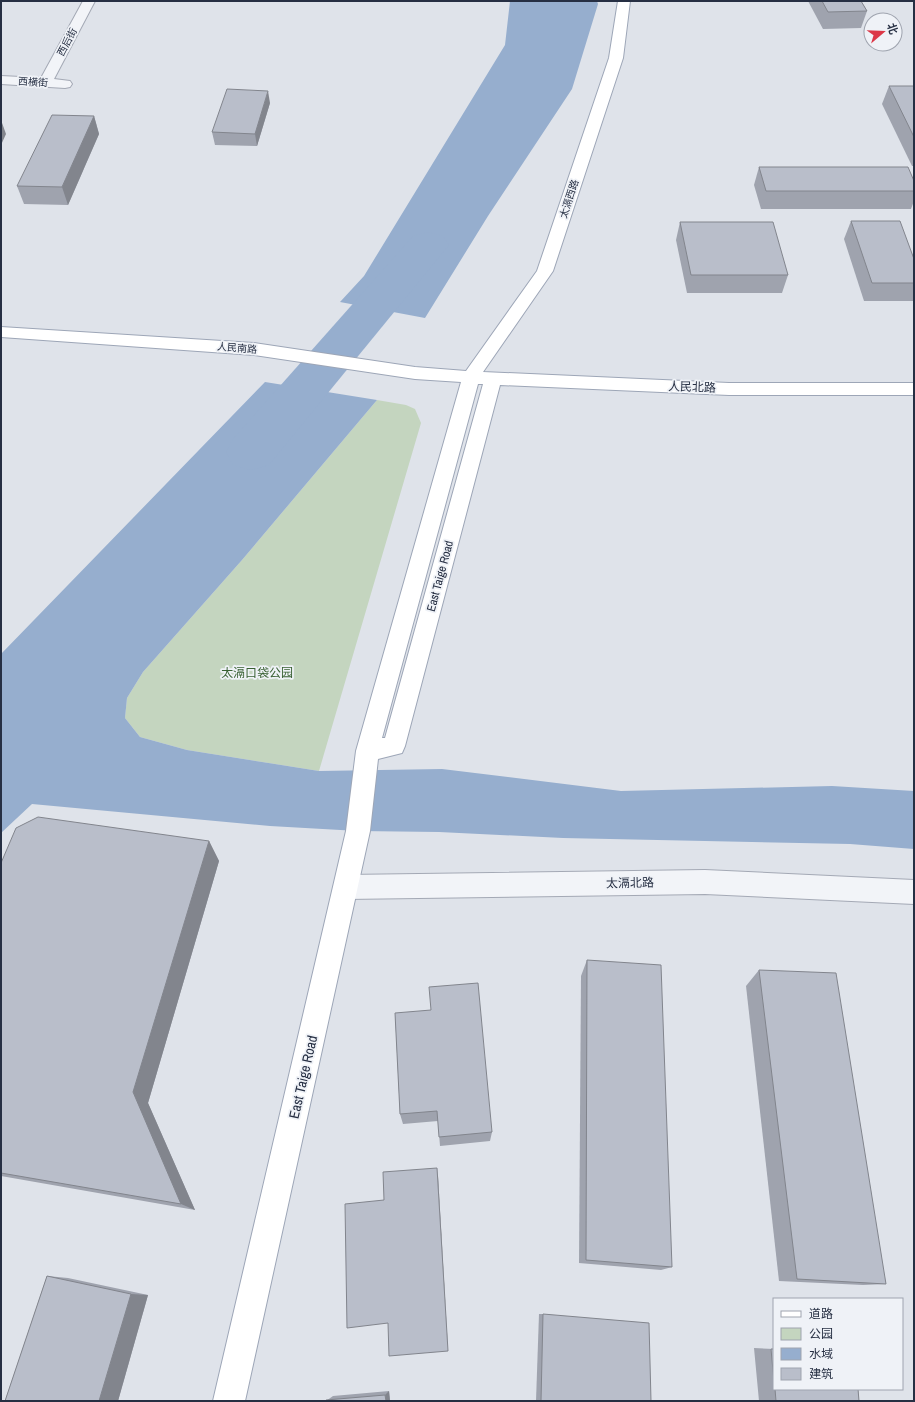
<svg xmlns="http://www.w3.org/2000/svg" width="915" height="1402" font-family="'Archivo Narrow','Noto Sans SC',sans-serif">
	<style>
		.green { fill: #c4d5bf }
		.water { fill: #96aece }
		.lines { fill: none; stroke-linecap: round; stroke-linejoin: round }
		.river { fill: #96aece; fill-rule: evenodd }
		.minor-casing { stroke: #a4a9b5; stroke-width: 2 }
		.major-casing { stroke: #9da6b7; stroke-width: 2 }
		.minor { fill: #f2f4f8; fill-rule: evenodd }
		.major { fill: #fff; fill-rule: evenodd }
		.wall { fill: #9fa3ae }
		.shaded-wall { fill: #82858d }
		.building { fill: #b9beca; stroke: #82858d }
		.labels { text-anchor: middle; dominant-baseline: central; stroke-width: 3.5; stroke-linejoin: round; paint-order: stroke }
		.far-street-label { font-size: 10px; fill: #262f43; stroke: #eff2f7 }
		.street-label { font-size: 12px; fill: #262f43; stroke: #eff2f7 }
		.park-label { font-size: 12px; fill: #386032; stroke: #eff2f7 }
		.near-street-label { font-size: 14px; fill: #262f43; stroke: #eff2f7 }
	</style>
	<rect width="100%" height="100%" fill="#dfe3ea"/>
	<polygon class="green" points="377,400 406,405 415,409 421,423 319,771 187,750 140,737 125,718 127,698 143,672 242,560"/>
	<g class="water">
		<polygon points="510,1 597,1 598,4 572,89 488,216 425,318 340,302 364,276 505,45"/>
		<polygon points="265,382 377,400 242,560 143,672 127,698 125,718 140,737 187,750 319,771 442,769 621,791 832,786 914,791 914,849 850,844 563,838 439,832 358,831 270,826 32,804 1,833 1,654"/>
	</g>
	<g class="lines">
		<polygon class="river" points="428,232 443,236 449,245 269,465 251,470 233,465 226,452 233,439 413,236"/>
		<g class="minor-casing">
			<g id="minor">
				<polygon points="83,1 95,1 54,79 70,81 72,84 70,87 65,88 1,84 1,76 41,78"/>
				<polygon points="705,870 914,880 914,904 705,894 346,899 337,895 334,887 337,879 346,875"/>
			</g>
		</g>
		<g class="major-casing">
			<path id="major" d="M618,1H630L623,58L553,271L483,372L729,383H914V395H729L500,385L405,746L402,753L378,759L370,831L245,1401H213L346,831L356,751L461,382L415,379L254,355L1,337V327L254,343L415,367L466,371L537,271L609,58ZM478,384H483L385,738H382Z"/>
		</g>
		<use href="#minor" class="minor"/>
		<use href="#major" class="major"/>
	</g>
	<g class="wall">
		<polygon points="808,1 861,1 867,11 861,28 823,29"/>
		<polygon points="889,86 914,86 914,166 912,166 882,104"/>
		<polygon points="270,103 257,146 215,145 212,132"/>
		<polygon points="94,116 99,134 68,205 24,204 17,186"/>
		<polygon points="759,167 914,181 914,201 911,209 761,209 754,185"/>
		<polygon points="851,221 914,259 914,301 864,301 844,239"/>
		<polygon points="680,222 788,275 782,293 687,293 676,240"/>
		<polygon points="209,841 219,861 148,1103 195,1210 1,1176 1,863"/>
		<polygon points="587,960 672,1267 661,1270 579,1263 581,976"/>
		<polygon points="759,970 886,1284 863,1285 779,1281 746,986"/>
		<polygon points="395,1013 492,1132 490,1141 440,1146 438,1121 403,1124 400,1114"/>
		<polygon points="47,1276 68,1278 148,1295 118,1401 5,1401"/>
		<polygon points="539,1314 543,1314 651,1401 536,1401"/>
		<polygon points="754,1348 774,1349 774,1389 858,1389 859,1401 759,1401"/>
		<polygon points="389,1391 390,1401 326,1401 333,1396"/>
	</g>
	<g class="shaded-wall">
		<polygon points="268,91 270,103 257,146 255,134"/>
		<polygon points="94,116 99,134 68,205 62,187"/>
		<polygon points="1,120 6,134 1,145"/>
		<polygon points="209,841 219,861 148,1103 195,1210 181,1204 133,1092"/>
		<polygon points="437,1168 438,1176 448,1349 448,1351"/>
		<polygon points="131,1294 148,1295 118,1401 99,1401"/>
		<polygon points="389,1391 390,1401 386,1401 385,1395"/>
	</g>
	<g class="building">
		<polygon points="822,1 861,1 867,11 828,12"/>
		<polygon points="889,86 914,86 914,137"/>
		<polygon points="227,89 268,91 255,134 212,132"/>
		<polygon points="52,115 94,116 62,187 17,186"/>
		<polygon points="759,167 908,167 914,181 914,191 766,191"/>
		<polygon points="851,221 900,221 914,259 914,283 872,283"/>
		<polygon points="680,222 773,222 788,275 691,275"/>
		<polygon points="38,817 209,841 133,1092 181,1204 1,1173 1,863 16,828"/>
		<polygon points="587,960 661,965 672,1267 586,1260"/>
		<polygon points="759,970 836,973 886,1284 797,1279"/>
		<polygon points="478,983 492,1132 439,1137 437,1111 400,1114 395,1013 431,1010 429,987"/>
		<polygon points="437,1168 448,1351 389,1356 388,1323 347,1328 345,1204 384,1200 383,1172"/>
		<polygon points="47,1276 131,1294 99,1401 5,1401"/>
		<polygon points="543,1314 649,1323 651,1401 541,1401"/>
		<polygon points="771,1349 774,1349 774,1382"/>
		<polygon points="775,1389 858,1389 859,1401 776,1401"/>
		<polygon points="385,1395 386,1401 326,1401 326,1400"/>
	</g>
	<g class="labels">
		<g class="far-street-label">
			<text transform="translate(67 42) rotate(-62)">西后街</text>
			<text transform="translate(33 82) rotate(4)">西横街</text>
			<text transform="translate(569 199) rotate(-72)">太滆西路</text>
			<text transform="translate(237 348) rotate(5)">人民南路</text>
		</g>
		<g class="street-label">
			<text transform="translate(692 387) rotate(2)">人民北路</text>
			<text transform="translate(440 576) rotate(-75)">East Taige Road</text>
			<text transform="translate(630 883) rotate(-1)">太滆北路</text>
		</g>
		<g class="park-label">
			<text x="257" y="673">太滆口袋公园</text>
		</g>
		<g class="near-street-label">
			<text transform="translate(303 1077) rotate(-77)">East Taige Road</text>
		</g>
	</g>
	<rect width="915" height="1402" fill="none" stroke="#262f43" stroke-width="4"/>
	<rect x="773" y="1298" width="130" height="92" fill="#eff2f7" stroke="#9fa4af"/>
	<rect x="781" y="1311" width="20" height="6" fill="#ffffff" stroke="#9fa4af"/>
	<text x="809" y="1318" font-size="12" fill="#262f43">道路</text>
	<rect x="781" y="1328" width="20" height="12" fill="#c4d5bf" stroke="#9fa4af"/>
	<text x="809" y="1338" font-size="12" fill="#262f43">公园</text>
	<rect x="781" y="1348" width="20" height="12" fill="#96aece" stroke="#9fa4af"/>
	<text x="809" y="1358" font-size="12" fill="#262f43">水域</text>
	<rect x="781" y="1368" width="20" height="12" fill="#b9beca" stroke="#9fa4af"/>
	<text x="809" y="1378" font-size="12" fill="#262f43">建筑</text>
	<g transform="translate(883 32) rotate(71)"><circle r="19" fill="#eff2f7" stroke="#9fa4af"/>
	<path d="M0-3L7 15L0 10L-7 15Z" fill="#dc3747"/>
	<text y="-6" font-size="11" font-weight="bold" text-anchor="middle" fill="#262f43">北</text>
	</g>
</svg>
